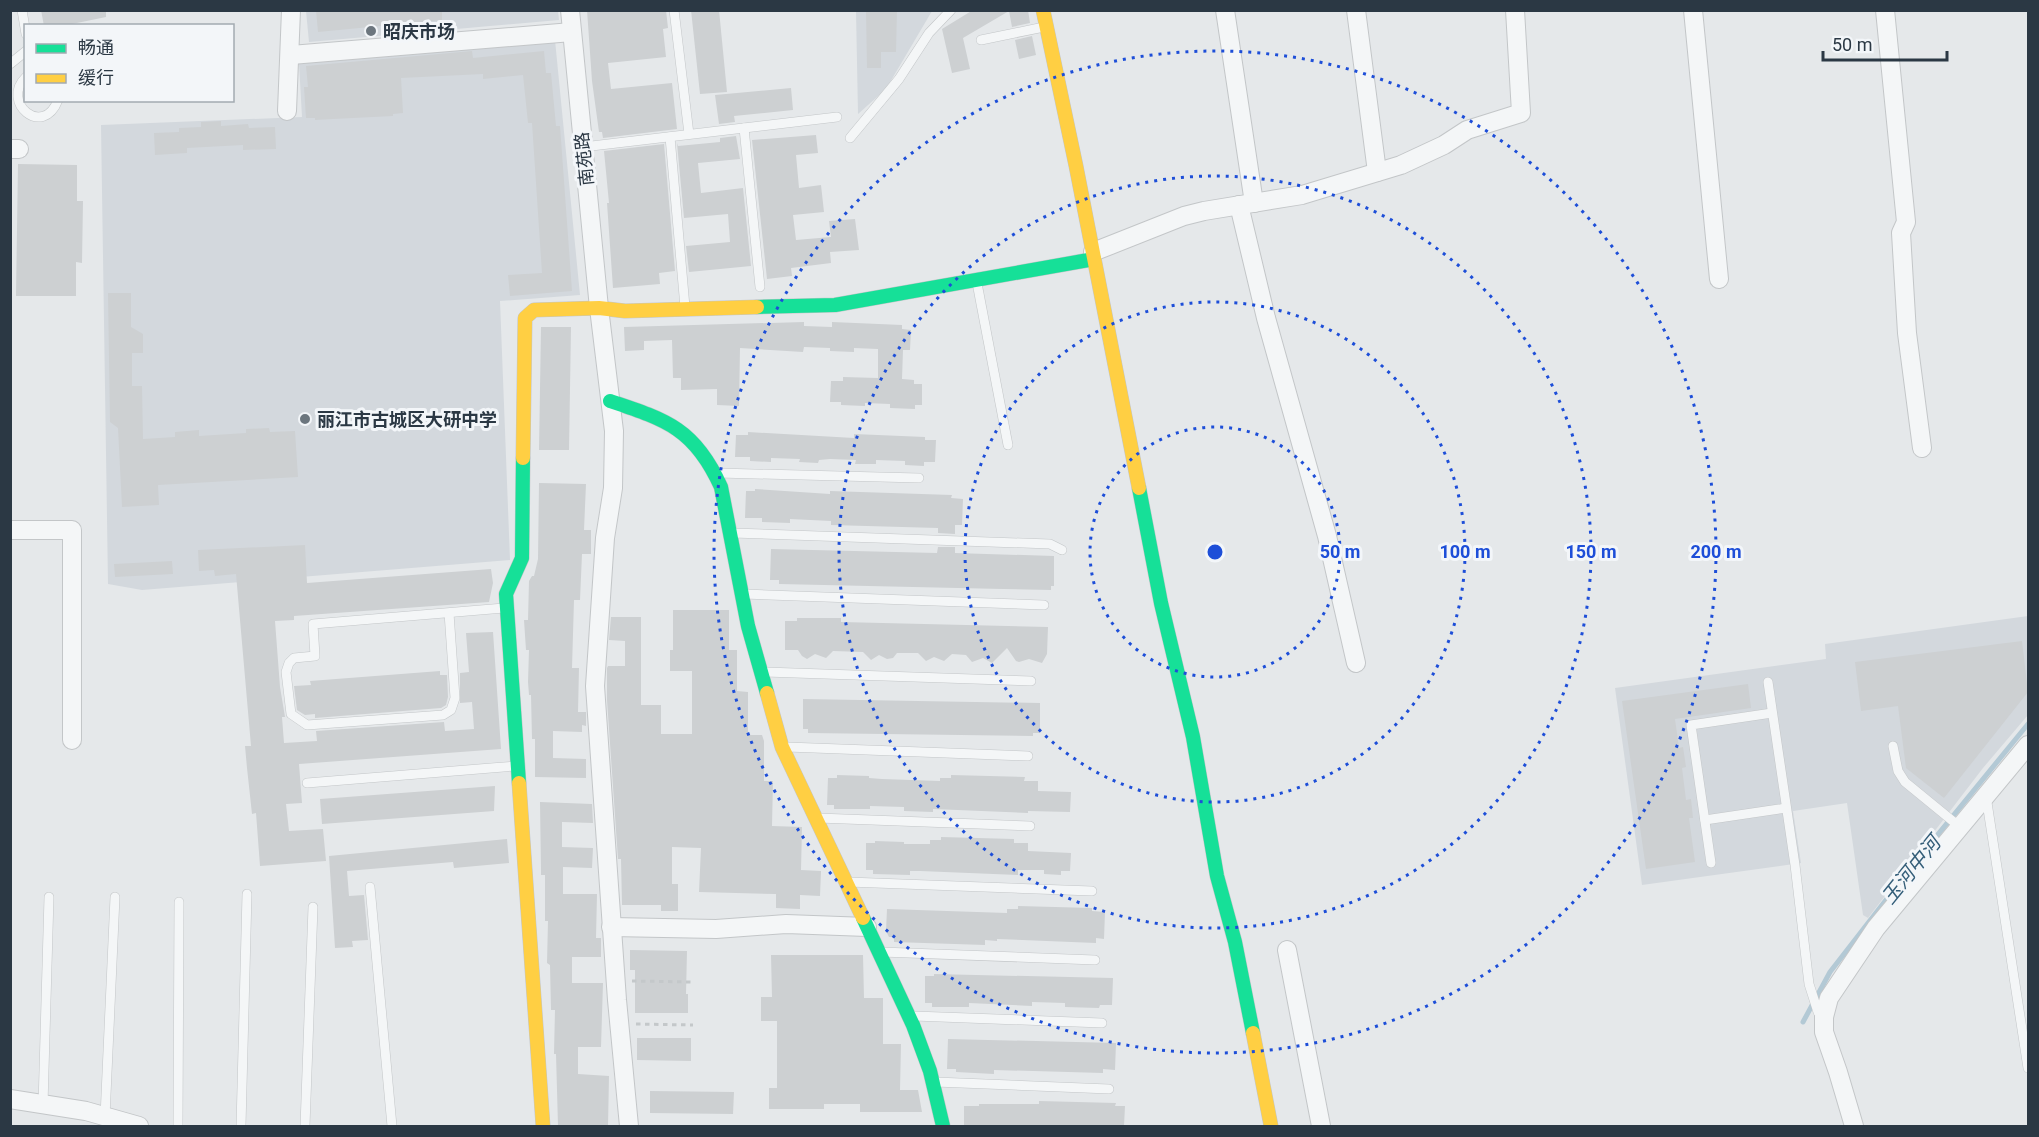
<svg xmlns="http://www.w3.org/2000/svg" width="2039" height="1137" font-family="Roboto,'Noto Sans SC',sans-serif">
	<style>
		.built { fill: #d3d8dd }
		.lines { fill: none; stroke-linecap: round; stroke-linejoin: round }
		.stream { stroke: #b3c9d5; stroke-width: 5 }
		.building { fill: #cdd0d2 }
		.lane-casing { stroke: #c3c6c8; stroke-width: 10 }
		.street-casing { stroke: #c3c6c8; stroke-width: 20 }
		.fast-casing { stroke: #c3c6c8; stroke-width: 15 }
		.slow-casing { stroke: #c3c6c8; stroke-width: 15 }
		.path { stroke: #c4c8ca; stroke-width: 3; stroke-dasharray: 4.5 4.5; stroke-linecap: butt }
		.lane { stroke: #f4f6f7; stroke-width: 9 }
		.street { stroke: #f4f6f7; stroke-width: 18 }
		.fast { stroke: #16e098; stroke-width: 14 }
		.slow { stroke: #ffcf43; stroke-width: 14 }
		.ring { fill: none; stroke: #1d4ed8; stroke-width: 3; stroke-dasharray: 3 6 }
		.poi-dot { fill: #6c767e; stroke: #f3f6f9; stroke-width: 2 }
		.labels { text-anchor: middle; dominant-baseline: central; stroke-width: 6; stroke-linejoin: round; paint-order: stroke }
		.poi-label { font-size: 18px; font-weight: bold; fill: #2b3844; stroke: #f3f6f9; text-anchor: start }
		.street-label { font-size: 18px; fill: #2b3844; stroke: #f3f6f9 }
		.water-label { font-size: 20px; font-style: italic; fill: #345e79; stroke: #f3f6f9 }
		.centre { fill: #1d4ed8; stroke: #f3f6f9; stroke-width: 3 }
		.ring-label { font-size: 18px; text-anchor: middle; font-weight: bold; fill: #1d4ed8; stroke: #f3f6f9; stroke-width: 6; stroke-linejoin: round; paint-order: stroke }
	</style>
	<rect width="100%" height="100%" fill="#e5e8ea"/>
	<g class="built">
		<polygon points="558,10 559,20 309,42 306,11"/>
		<polygon points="856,11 932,11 886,89 858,114"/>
		<polygon points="555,40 580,295 500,301 510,560 142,590 108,584 101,125 302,117 299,63"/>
		<polygon points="2028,616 2028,715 1983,768 1868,918 1863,915 1847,803 1793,811 1801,863 1642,885 1615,688 1826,659 1825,644"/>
	</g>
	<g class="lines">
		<polyline class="stream" points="1803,1022 1830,972 1917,860 2028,724"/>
	</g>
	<g class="building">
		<polygon points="41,10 106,10 106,17 72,24 72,26 44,26"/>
		<polygon points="316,10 442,10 442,20 318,32"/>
		<polygon points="587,10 666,10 668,28 663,29 666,57 608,63 611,89 672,83 677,129 603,138 602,132 599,132 592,81"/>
		<polygon points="691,10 719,10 727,92 700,94"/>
		<polygon points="866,10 897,10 896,52 881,52 881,68 867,68"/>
		<polygon points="973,10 1028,10 1030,23 1012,27 1009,11 963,38 970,69 952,73 942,29"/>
		<polygon points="1032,36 1036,55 1019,59 1015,40"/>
		<polygon points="472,51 473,58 544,51 546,73 551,73 556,126 560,126 572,291 510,296 508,275 542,273 532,123 528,123 523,75 483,79 483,74 401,78 403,113 393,114 393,116 333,119 315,120 315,118 306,118 304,87 308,87 306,66"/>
		<polygon points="791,88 793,110 734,116 735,122 719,124 715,95"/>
		<polygon points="221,121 221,126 248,124 249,128 275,127 276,149 243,150 243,145 187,148 187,153 155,155 154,133 179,132 179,128 201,127 201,122"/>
		<polygon points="816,135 818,153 796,155 799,188 821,185 824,212 793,215 796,240 831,237 829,221 855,219 859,250 830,252 831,263 791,268 792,276 767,279 752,140"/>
		<polygon points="736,136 740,159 698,163 701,193 743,188 751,266 689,272 686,246 730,242 728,214 684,218 677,143 678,146 720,142 720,138"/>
		<polygon points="664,144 675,271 659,273 660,284 613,288 607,203 609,203 604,151"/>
		<polygon points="18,164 77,165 77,201 83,201 82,263 76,262 76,296 16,296"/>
		<polygon points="108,293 131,293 131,327 143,334 143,353 132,353 132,386 142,386 143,439 175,437 175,432 199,430 199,436 246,433 246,429 269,428 270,432 295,431 298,477 158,485 159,505 122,507 118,428 110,422"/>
		<polygon points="804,322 804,326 832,327 832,322 902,325 902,329 911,330 910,350 903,350 902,379 914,380 914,384 922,384 922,405 915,405 915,409 890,408 890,404 865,403 865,406 841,405 841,402 830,402 831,381 843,381 843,377 878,378 878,349 854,348 854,352 830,351 830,348 804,347 803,352 740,348 739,406 717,405 717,389 681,390 681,378 673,378 672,340 644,341 644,350 625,351 624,327"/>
		<polygon points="541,327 571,327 569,450 539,450"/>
		<polygon points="748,432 854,438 854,434 925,437 925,440 936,440 935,462 924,462 924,466 905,465 905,461 876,460 876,464 855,464 856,460 830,459 819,460 818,463 799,462 800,459 771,458 771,462 750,461 750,457 735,457 736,435 748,435"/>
		<polygon points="539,483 586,484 584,530 591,530 591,554 582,554 580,600 574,600 572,668 579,668 578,712 586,712 586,726 582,725 582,732 553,731 553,758 586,759 586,778 535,777 535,739 532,739 531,695 529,695 528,682 529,650 526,650 524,620 528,620 529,581 532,576 534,576 538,559"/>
		<polygon points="755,489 830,494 830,491 952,495 951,498 963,499 962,525 955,525 955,534 938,533 938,528 831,525 831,521 790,519 790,523 762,522 762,518 745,518 746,491 755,491"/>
		<polygon points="305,545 307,583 491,569 493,583 489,602 294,616 294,620 275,621 280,687 285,717 282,717 284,743 317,741 316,731 444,722 445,731 474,729 472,702 460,703 460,673 469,672 466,633 493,632 501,749 299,764 302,803 286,804 289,831 323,829 326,861 260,866 256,813 252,814 247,768 245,746 251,746 236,574 215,576 214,570 199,571 198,550"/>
		<polygon points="938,547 955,547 955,553 1054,556 1054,586 1051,586 1051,590 1003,589 779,584 779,580 770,580 771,549 937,553"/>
		<polygon points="172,561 173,574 115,577 114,564"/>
		<polygon points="673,610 729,610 729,650 737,650 737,691 748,692 748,735 762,735 764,741 764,781 773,781 772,826 802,827 801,870 821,871 820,896 800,895 800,909 776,908 776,894 699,892 701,848 672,847 672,884 678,884 678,911 661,911 661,905 622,905 621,859 618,859 607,700 607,668 608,666 625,666 625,641 609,640 611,617 641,617 641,705 661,705 661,734 692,734 692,671 670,671 670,650 673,650"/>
		<polygon points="797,618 841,618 841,622 1048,627 1047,654 1042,663 1029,659 1019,662 1016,661 1007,648 992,663 983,658 972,662 966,655 952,654 944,661 934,657 926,661 918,653 897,653 893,658 887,659 879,655 871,660 863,652 833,651 826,658 815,654 807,659 802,656 798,650 785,650 785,621 797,621"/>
		<polygon points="2022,641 2028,692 1944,798 1906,768 1898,706 1861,711 1855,662"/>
		<polygon points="440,671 440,675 447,675 448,697 446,705 441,708 315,718 315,714 305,715 297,710 294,686 311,685 310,681"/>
		<polygon points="1748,684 1751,708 1675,719 1679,748 1683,747 1686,767 1682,768 1686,800 1691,799 1693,818 1689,818 1695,862 1646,869 1622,701"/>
		<polygon points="803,699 1040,703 1040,733 1033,733 1033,736 808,733 808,729 803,729"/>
		<polygon points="837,775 869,776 869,778 882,779 940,781 940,778 951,778 951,775 1025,777 1024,781 1038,781 1038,791 1071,792 1070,812 1028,811 1028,813 933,809 933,812 904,811 904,807 870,806 870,809 834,809 834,805 827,805 828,778 837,778"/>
		<polygon points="495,786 494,811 322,824 320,799"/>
		<polygon points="540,802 592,804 593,823 562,822 562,847 593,848 592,868 563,867 563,894 597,894 596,938 601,938 601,957 572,957 572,983 603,983 601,1047 578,1047 578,1074 609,1076 608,1126 558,1126 556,1054 554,1054 555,1010 551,1010 550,965 547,963 548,921 545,921 545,875 541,875 541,871"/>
		<polygon points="941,837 1014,839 1014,843 1028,843 1028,851 1071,853 1070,871 1061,871 1061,875 1044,874 1044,870 1018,870 1018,875 920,871 910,871 910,875 873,874 873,870 866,870 866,843 875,843 875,841 904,842 904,844 930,844 930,840 941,840"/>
		<polygon points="507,839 509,863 454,868 453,862 347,871 349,896 364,895 368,940 352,941 353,947 335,948 329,856"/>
		<polygon points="1018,906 1092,908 1092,911 1105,912 1104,939 1096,938 1096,943 997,939 997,941 985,940 985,945 894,942 894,937 889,937 886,931 887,909 1007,913 1007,909 1018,909"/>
		<polygon points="630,950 687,951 686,994 688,994 688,1013 635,1013 635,970 630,970"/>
		<polygon points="771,955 863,955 864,998 883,998 883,1044 901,1044 900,1090 918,1090 922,1112 860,1112 860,1104 824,1104 824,1109 769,1109 769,1088 777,1088 777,1021 761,1021 761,997 772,997"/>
		<polygon points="934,974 1113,978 1112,1005 1100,1005 1099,1008 1065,1007 1065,1003 1032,1002 1032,1006 969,1003 969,1007 932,1007 932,1003 925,1003 925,976 934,976"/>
		<polygon points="637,1038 691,1038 691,1061 637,1060"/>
		<polygon points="948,1039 1116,1043 1115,1070 1103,1069 1103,1073 994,1070 994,1074 956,1072 956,1069 947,1069"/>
		<polygon points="650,1091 734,1092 733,1114 650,1113"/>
		<polygon points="1039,1101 1116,1103 1115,1106 1125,1106 1124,1126 964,1126 964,1106 979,1106 979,1104 1039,1104"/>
	</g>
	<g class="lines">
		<g class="lane-casing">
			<g id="lane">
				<polyline points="22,10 26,34"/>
				<polyline points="674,10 689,134"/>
				<polyline points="981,40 1044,27"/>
				<polyline points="10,64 26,51"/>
				<path d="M26,77C0,102 43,139 58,100"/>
				<polyline points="744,128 760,287"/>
				<polyline points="670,137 685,307"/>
				<polyline points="850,138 899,79 929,33 951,10"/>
				<polyline points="583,147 837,117"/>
				<polyline points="977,283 1008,445"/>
				<polyline points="718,473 919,478"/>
				<polyline points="732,533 1050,544 1062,550"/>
				<polyline points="744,594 1044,605"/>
				<polyline points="449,613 455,698 451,710 443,715 307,725 291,714 286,672 289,663 294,658 315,656 313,624 504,608"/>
				<polyline points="765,672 1031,681"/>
				<polyline points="1768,682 1795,865 1809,984 1818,1012 1824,1017"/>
				<polyline points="1893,746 1898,771 1905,782 1960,827"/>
				<polyline points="787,747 1028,756"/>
				<polyline points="307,783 515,766"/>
				<polyline points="1986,796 2028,1068"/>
				<polyline points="818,818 1030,826"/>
				<polyline points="1705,820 1786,808"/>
				<polyline points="1711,863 1691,725 1772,713"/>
				<polyline points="848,882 1092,891"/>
				<polyline points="370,887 392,1126"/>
				<polyline points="881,952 1095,960"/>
				<polyline points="914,1016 1102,1023"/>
				<polyline points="935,1082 1109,1089"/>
				<polyline points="43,1105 49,897"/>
				<polyline points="105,1117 115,897"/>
				<polyline points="178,1126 179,902"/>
				<polyline points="241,1126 247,894"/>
				<polyline points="305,1126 313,907"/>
			</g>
		</g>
		<g class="street-casing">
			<g id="street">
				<polyline points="570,10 599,308 614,431 613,488 605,538 595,686 617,1000 629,1126"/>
				<polyline points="1225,10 1254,203"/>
				<polyline points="1356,10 1377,172"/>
				<polyline points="1693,10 1719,279"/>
				<polyline points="1885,10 1906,222 1901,233 1907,333 1922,448"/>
				<polyline points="291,55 572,32"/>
				<polyline points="287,111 291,10"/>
				<polyline points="10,149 19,149"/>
				<polyline points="1239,205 1266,318 1327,536 1356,663"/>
				<polyline points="1093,252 1184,216 1204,211 1302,195 1401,165 1444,145 1467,130 1521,113 1515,10"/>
				<polyline points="10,530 72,530 72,740"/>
				<polyline points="611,927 716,929 786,924 867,927"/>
				<polyline points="1287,950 1321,1126"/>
				<polyline points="10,1099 86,1111 139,1126"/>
				<polyline points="1854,1126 1838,1072 1824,1032 1824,1017 1829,998 1876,928 2028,745"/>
			</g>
		</g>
		<g class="fast-casing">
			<g id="fast">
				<polyline points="757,307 835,305 1094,259"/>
				<path d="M610,401C667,420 695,429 721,487L748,626L767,693"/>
				<polyline points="1139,488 1161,603 1193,737 1217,876 1235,942 1253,1033"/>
				<polyline points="519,783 506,594 522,558 523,458"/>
				<polyline points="863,918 913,1025 930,1071 943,1126"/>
			</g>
		</g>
		<g class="slow-casing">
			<g id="slow">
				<polyline points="1043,10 1076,166 1139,488"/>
				<polyline points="523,458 525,318 534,310 599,308 625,311 757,307"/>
				<polyline points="767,693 782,747 863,918"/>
				<polyline points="519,783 543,1126"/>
				<polyline points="1253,1033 1271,1126"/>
			</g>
		</g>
		<g class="path">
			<polyline points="632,981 693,982"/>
			<polyline points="636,1024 693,1025"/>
		</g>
		<use href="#lane" class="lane"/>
		<use href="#street" class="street"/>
		<use href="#fast" class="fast"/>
		<use href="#slow" class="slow"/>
	</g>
	<g class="ring">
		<circle cx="1215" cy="552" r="125"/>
		<circle cx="1215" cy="552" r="250"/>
		<circle cx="1215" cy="552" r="376"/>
		<circle cx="1215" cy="552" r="501"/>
	</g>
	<g class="poi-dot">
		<circle cx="371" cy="31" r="6"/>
		<circle cx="305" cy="419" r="6"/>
	</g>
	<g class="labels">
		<g class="poi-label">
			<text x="383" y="31">昭庆市场</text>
			<text x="317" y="419">丽江市古城区大研中学</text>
		</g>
		<g class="street-label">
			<text transform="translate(584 159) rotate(-96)">南苑路</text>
		</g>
		<g class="water-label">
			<text transform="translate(1911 870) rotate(-51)">玉河中河</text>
		</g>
	</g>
	<circle cx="1215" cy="552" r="9" class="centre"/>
	<g class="ring-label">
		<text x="1340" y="558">50 m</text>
		<text x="1465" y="558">100 m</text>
		<text x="1591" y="558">150 m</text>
		<text x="1716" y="558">200 m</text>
	</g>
	<rect width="2039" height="1137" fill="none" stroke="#2b3844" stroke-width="24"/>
	<rect x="24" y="24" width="210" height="78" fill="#f3f6f9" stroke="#a3aab1" stroke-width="1.5"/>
	<rect x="36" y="44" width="30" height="9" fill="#16e098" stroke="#a3aab1" stroke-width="1.5"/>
	<text x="78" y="54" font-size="18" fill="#2b3844">畅通</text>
	<rect x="36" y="74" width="30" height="9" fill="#ffcf43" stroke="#a3aab1" stroke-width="1.5"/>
	<text x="78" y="84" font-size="18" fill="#2b3844">缓行</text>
	<path d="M1823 51v9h124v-9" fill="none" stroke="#2b3844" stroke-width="3"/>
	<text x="1832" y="51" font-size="18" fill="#2b3844" stroke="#f3f6f9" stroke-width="4.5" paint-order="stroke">50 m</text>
</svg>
